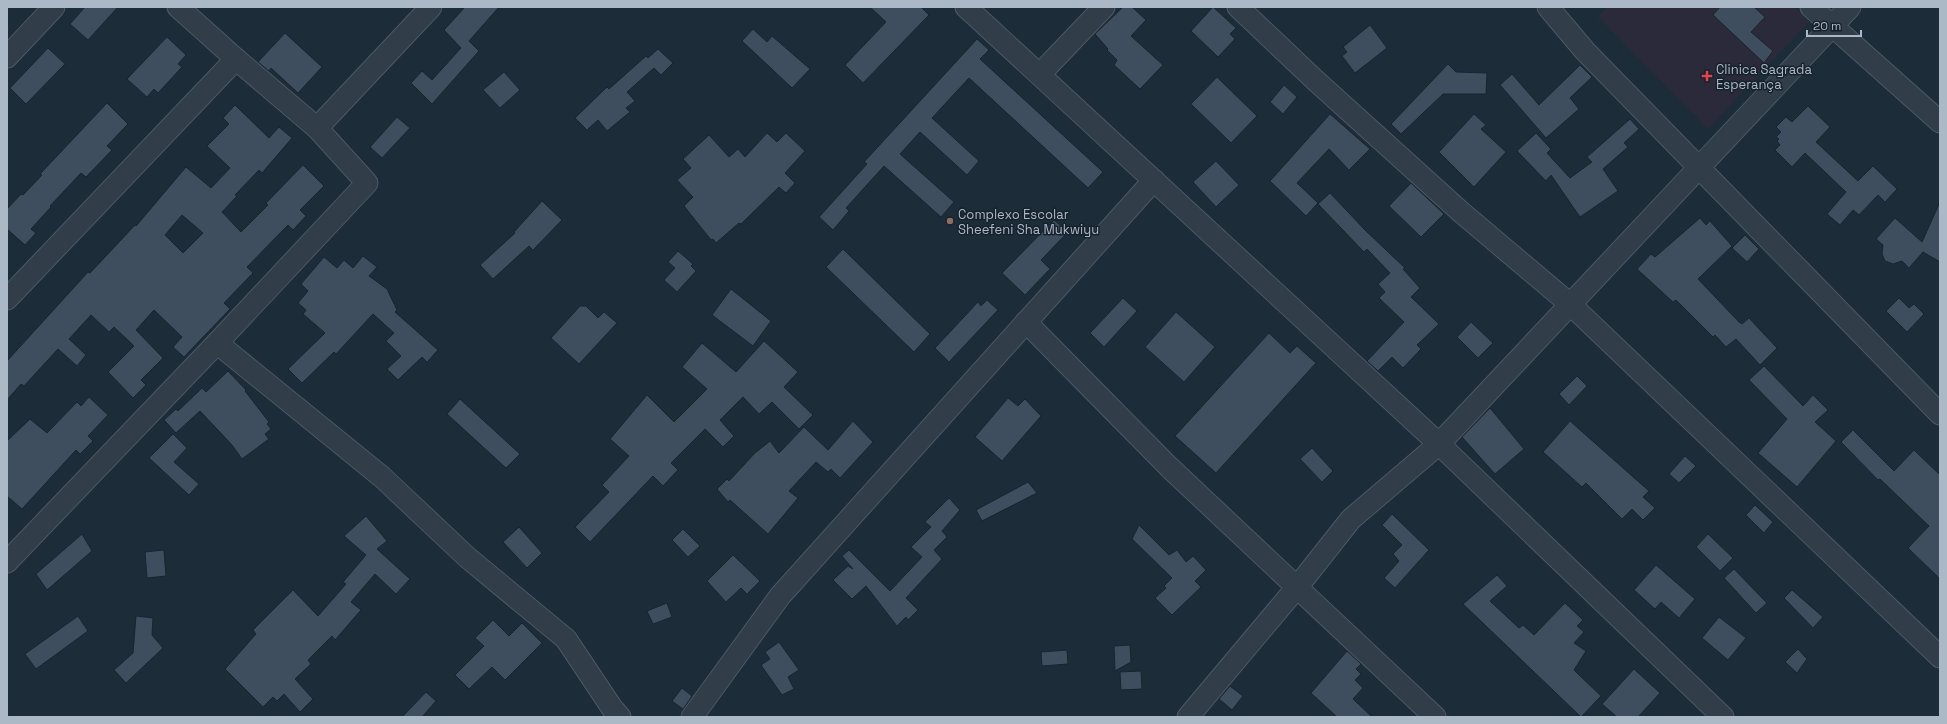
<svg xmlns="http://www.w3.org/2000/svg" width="1947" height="724" font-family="'Space Grotesk',sans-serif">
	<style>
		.medical { fill: #2a2a3a }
		.building { fill: #3e4e5e; stroke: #19242f; fill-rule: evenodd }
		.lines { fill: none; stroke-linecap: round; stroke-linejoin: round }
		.minor-casing { stroke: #4c5864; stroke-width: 23 }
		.minor { stroke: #313d49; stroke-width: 21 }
		.health-dot { fill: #e0444e; stroke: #17222d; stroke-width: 1.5 }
		.education-dot { fill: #8d6e63; stroke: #17222d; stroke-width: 1.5 }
		.labels { text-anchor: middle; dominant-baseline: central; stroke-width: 3; stroke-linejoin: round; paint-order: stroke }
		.poi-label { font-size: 13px; fill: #abb8c6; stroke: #17222d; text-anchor: start }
	</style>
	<rect width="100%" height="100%" fill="#1d2c39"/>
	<polygon class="medical" points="1607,7 1794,7 1809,22 1708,129 1598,17"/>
	<g class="building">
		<polygon points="85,7 118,7 88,40 70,24"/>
		<polygon points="465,7 499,7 469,41 479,51 432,104 411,83 422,71 432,80 461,48 444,30"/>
		<polygon points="870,7 921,7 929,15 863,83 845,65 886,22"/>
		<polygon points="1123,7 1132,7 1146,20 1131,36 1163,65 1140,89 1114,65 1117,60 1107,50 1108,49 1095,34"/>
		<polygon points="1213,7 1236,28 1230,34 1235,39 1218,57 1191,31"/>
		<polygon points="1720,7 1754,7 1765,17 1751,32 1773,51 1764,63 1713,15"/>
		<polygon points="1370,25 1387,48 1355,73 1342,56 1347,52 1343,47"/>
		<polygon points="753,29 767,42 772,36 810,69 792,88 742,41"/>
		<polygon points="285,33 322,67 298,93 271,68 269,71 258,62"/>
		<polygon points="167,37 186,55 178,64 182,67 158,93 154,89 147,97 127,79"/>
		<polygon points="977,39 989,50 980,59 1103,172 1088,188 969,78 932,118 979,161 967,175 920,132 900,154 954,202 941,217 884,166 846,208 849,211 833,230 819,217 867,164 864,162"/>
		<polygon points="48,48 65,64 26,104 10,88"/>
		<polygon points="658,49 673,63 661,75 654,68 627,92 635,101 626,108 630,112 607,131 598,120 587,130 575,118 607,87 609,89 646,56 648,58"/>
		<polygon points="1448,64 1456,72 1487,73 1486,94 1443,94 1401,134 1391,124"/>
		<polygon points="1580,65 1592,77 1570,98 1579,109 1546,138 1500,85 1512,74 1539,105"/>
		<polygon points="504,72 520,90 500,108 483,90"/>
		<polygon points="1217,77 1257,116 1231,143 1191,104"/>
		<polygon points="1284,85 1297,97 1283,114 1270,102"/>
		<polygon points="107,103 128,124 107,146 112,150 86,177 81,173 50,206 51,207 31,229 36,233 25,245 7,229 7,209 21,194 23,195 42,175 40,174"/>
		<path d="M235,105L269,138L279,127L292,138L262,173L259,170L235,195L237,196L222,212L241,232L268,205L266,203L303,165L324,186L300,210L306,216L293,230L288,225L247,267L253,273L224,303L230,309L184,357L173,347L182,337L154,310L136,330L163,358L141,380L146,385L133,398L108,372L134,346L114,327L109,332L91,315L69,339L86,355L77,366L58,349L24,386L21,384L7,400V361L88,272L90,273L135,225L136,226L186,167L211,188L230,168L207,146L229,124L223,118ZM182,215L203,233L183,253L165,235Z"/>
		<polygon points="1808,106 1830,127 1816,142 1858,181 1873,166 1897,189 1885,202 1878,195 1859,215 1853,210 1840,225 1827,214 1846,192 1805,153 1792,167 1775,150 1780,145 1777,141 1779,139 1776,137 1781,132 1776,127 1786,117 1792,122"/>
		<polygon points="1330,114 1370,149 1349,170 1329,149 1297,183 1318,203 1306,216 1270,181"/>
		<polygon points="1474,114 1486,125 1481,129 1506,152 1474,187 1439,152"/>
		<polygon points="397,117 410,128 382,158 370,147"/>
		<polygon points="1630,119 1639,129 1624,143 1628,147 1603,169 1618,191 1580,217 1551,175 1546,181 1517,151 1536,133 1551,149 1547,153 1570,178 1592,162 1587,157"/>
		<polygon points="767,133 777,142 786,133 805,151 785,173 795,183 786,193 779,187 741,224 739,223 716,243 713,239 711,240 684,206 693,197 677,180 691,168 683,159 709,135 729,157 738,149 745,157"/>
		<polygon points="1216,161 1239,185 1216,207 1193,182"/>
		<polygon points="1411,183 1444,214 1421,237 1389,206"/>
		<polygon points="1330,193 1365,230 1405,268 1403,269 1420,288 1411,297 1439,324 1417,345 1421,349 1403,368 1392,357 1378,371 1367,361 1404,322 1379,298 1385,292 1378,284 1390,273 1367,249 1364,252 1318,204"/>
		<polygon points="542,201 562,220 533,250 529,246 493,279 480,265 515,233 514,232"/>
		<polygon points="1940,202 1940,262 1923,252 1909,268 1902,261 1893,264 1885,261 1882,254 1883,245 1876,239 1895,218 1922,242"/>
		<polygon points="1700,218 1706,225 1710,221 1732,246 1698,279 1739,322 1742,324 1749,318 1777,348 1760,365 1736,339 1726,347 1715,335 1713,337 1676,300 1673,302 1637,269 1651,254 1655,257"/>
		<polygon points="1054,220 1068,232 1041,260 1050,269 1025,295 1002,273"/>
		<polygon points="1745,235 1759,249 1747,262 1732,248"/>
		<polygon points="843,249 930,334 914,352 826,267"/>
		<polygon points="678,251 693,264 691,266 696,271 677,292 664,280 675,268 668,262"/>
		<polygon points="363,256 377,267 369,276 387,289 397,310 395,312 438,350 427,362 422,357 398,380 387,369 401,356 386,341 394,333 373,314 336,354 334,352 302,383 288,369 325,333 303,314 306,310 298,303 308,291 301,284 324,257 337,268 344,260 353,268"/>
		<polygon points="731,289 771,321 753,346 712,315"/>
		<polygon points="1123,298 1137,311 1104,347 1090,333"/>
		<polygon points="1899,298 1909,308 1914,304 1924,314 1907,332 1886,311"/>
		<polygon points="987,300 998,310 949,362 935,348 978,302 981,306"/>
		<polygon points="580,306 586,306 598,318 604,312 617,323 579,364 551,338"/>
		<polygon points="1176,312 1215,347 1184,382 1145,347"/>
		<polygon points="1471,322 1493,343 1478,358 1457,337"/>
		<polygon points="1269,333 1290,353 1297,346 1316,363 1216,473 1175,436"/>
		<polygon points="764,341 798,372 784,387 813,415 799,429 772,402 759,414 743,397 720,420 734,436 723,447 705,429 671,463 678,470 663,486 653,476 590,542 575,527 609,492 602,485 629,456 610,439 647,395 674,422 707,389 682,367 702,343 736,372"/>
		<polygon points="1764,366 1803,406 1813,395 1828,410 1815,422 1836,441 1797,487 1758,453 1787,419 1749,380"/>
		<polygon points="228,371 246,390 245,391 269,422 267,424 271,429 265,434 269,439 242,459 232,445 200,411 176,433 164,420 176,409 178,411 202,388 206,392"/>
		<polygon points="1577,376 1587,386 1569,405 1559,394"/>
		<polygon points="89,397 108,415 88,436 93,441 80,454 76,450 22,509 7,496 7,441 30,419 47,433 77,402 81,406"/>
		<polygon points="1008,398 1018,406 1025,399 1041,416 1002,461 975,437"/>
		<polygon points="460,399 520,454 506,468 447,414"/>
		<polygon points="1490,408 1524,449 1495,474 1462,437"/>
		<polygon points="853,421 873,442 840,478 831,469 828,472 816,462 789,491 798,498 768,534 730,500 728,502 717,489 727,479 729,481 755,453 770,441 779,453 804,427 828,450"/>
		<polygon points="1570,421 1649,491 1643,497 1655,508 1643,520 1632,509 1622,519 1586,483 1582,487 1543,452"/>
		<polygon points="1853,430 1894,471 1914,450 1940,475 1940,579 1908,548 1929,526 1880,479 1878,480 1841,442"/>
		<polygon points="173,434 187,448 174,462 199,484 189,495 149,458"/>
		<polygon points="1312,448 1333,471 1322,482 1300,459"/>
		<polygon points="1685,456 1696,466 1679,483 1669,474"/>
		<polygon points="1028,482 1037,493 982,521 976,510"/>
		<polygon points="949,498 960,510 942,531 947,537 934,550 942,559 906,598 918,610 908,620 906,617 897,626 866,586 852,599 833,580 848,566 853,569 842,556 849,550 890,591 922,557 911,547 931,527 925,522"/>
		<polygon points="1755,505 1773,522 1764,533 1746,515"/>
		<polygon points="1392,514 1429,550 1395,588 1384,578 1399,561 1393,554 1402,545 1382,525"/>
		<polygon points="366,516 387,541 377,549 410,579 396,594 375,574 351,602 361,610 335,640 332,636 308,660 311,664 295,679 313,699 300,712 284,694 277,701 273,697 263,707 225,669 256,634 253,630 293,590 318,616 346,584 343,582 366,555 344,536"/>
		<polygon points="1139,525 1169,555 1177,550 1186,562 1193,556 1206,570 1195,581 1201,587 1172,615 1155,598 1166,588 1164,586 1172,578 1132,539"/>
		<polygon points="519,527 542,553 527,568 503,542"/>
		<polygon points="683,529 700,546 688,557 672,540"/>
		<polygon points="82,534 92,551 47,590 36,574"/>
		<polygon points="1708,534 1733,558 1720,571 1696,547"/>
		<polygon points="164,550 166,576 147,578 145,552"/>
		<polygon points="733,555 760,581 747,594 741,588 726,602 707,581"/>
		<polygon points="1656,565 1695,599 1679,618 1661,602 1655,609 1634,590"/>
		<polygon points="1734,569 1767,603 1756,613 1724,578"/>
		<polygon points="1497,575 1507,586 1490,601 1519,628 1523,625 1534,635 1565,603 1583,620 1577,626 1584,632 1574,643 1586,651 1574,670 1601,696 1581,717 1463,604"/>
		<polygon points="1792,590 1823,617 1813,628 1784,598"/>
		<polygon points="667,603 672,617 653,624 647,611"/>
		<polygon points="78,616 88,631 36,669 25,654"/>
		<polygon points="136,616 153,618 152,635 163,648 126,683 114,670 133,653"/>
		<polygon points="1719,617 1746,638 1728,660 1702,638"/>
		<polygon points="493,620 509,636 522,623 542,643 505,680 492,667 469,689 455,675 484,646 475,638"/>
		<polygon points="779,642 799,670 788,677 794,689 782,695 761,665 770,659 765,652"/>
		<polygon points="1130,645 1131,662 1115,671 1114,646"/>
		<polygon points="1798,649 1807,659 1797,673 1785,662"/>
		<polygon points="1067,650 1068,664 1042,666 1041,652"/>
		<polygon points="1347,651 1361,664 1356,669 1361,674 1355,680 1363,688 1353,699 1372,717 1337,717 1311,693"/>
		<polygon points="1634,669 1660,693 1638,717 1617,717 1602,704"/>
		<polygon points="1141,671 1142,689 1121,690 1120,672"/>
		<polygon points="1230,686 1243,696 1232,710 1219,699"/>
		<polygon points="682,688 692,696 683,709 672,701"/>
		<polygon points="426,692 436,701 422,717 402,717"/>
	</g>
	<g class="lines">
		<g class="minor-casing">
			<g id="minor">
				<polyline points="966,7 1439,444 1723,717"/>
				<polyline points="1238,7 1315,80 1461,212 1571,305 1940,657"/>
				<polyline points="1548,7 1585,51 1940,414"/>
				<polyline points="1811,7 1940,122"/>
				<polyline points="7,57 54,7"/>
				<polyline points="1040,74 1104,7"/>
				<polyline points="317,128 431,7"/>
				<polyline points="7,299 236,59"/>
				<polyline points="1026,322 1169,467 1435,717"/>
				<polyline points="217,343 382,477 468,558 566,639 612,708 620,717"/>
				<polyline points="7,562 217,343 367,183 317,128 236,59 178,7"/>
				<polyline points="692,717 780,596 1154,180"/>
				<polyline points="1188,717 1298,586 1351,519 1439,444 1850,7"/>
			</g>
		</g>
		<use href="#minor" class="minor"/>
	</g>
	<path class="health-dot" d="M1705 70h4v4h4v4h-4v4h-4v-4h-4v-4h4z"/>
	<circle class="education-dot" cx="950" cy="221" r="4"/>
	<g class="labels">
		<g class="poi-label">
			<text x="1716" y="69">Clinica Sagrada<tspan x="1716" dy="15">Esperança</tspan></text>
			<text x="958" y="214">Complexo Escolar<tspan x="958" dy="15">Sheefeni Sha Mukwiyu</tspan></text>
		</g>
	</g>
	<rect width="1947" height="724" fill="none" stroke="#abb8c6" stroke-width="16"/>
	<path d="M1807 30v6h54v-6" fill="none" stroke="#abb8c6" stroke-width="2"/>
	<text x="1813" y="30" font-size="12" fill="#abb8c6" stroke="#17222d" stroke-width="3" paint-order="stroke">20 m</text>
</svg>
